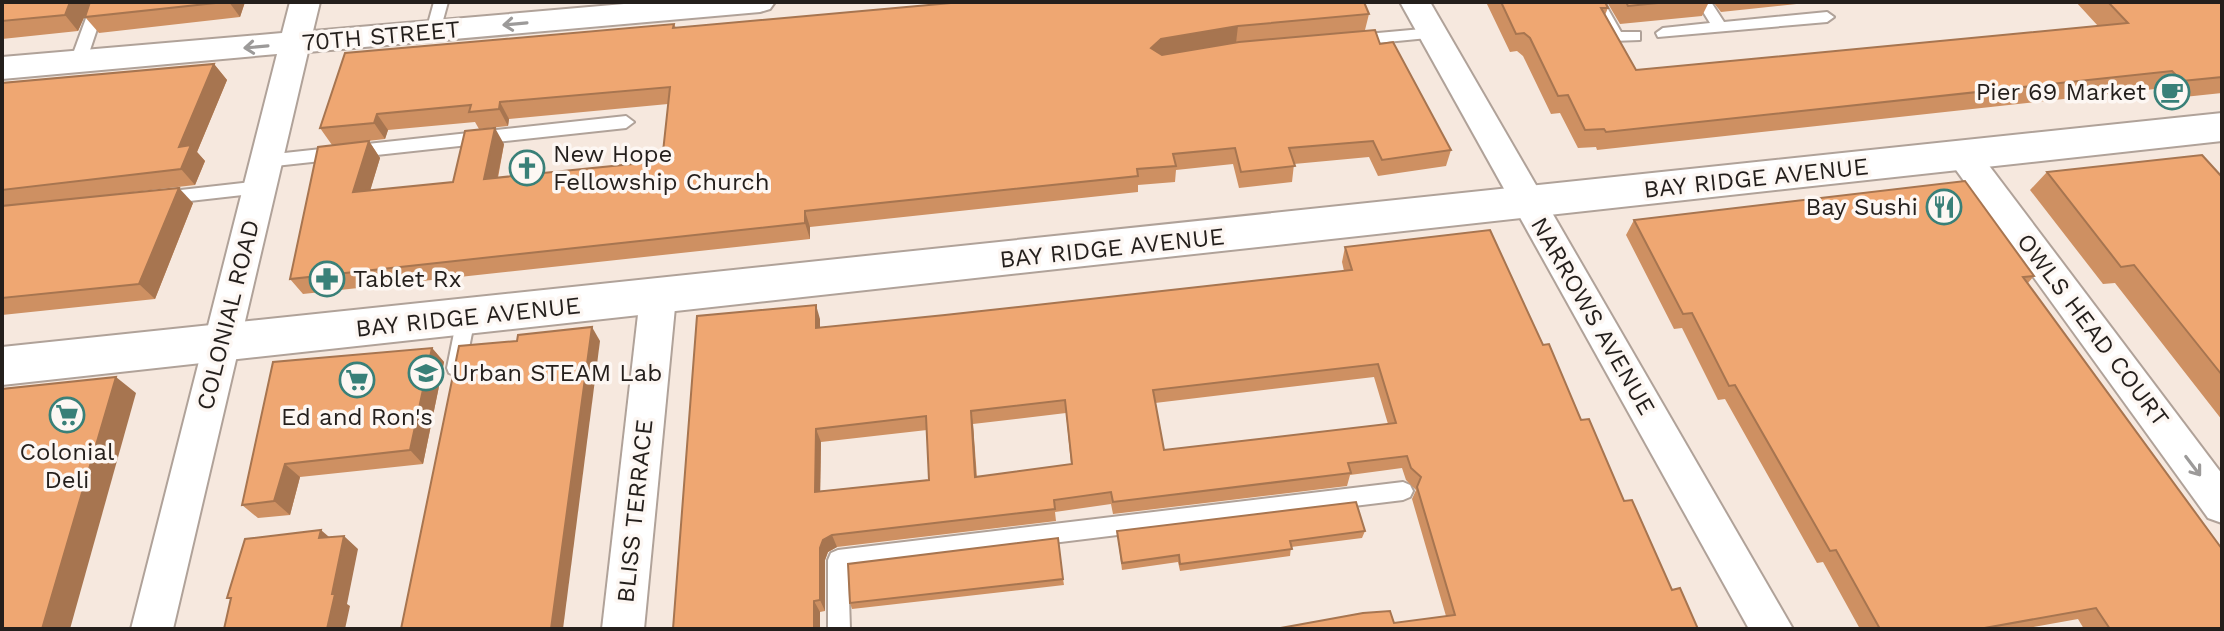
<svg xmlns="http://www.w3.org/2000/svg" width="2224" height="631" font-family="'Work Sans',sans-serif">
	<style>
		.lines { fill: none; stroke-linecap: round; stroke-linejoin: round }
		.lane-casing { stroke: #b0a299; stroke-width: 4 }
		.street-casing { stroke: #b0a299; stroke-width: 4 }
		.secondary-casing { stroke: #b0a299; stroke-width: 4 }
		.lane { fill: #fff; fill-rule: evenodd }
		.street { fill: #fff; fill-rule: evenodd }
		.secondary { fill: #fff; fill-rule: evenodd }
		.wall { fill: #ce9062; fill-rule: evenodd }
		.shaded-wall { fill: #a77550 }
		.building { fill: #efa772; stroke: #a77550; stroke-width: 2; fill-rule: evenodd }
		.oneway { stroke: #9c9a99 }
		.labels { text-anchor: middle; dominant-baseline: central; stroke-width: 7; stroke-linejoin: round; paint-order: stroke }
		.street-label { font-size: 24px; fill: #241f1c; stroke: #fdf7f3 }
		.poi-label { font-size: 24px; fill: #241f1c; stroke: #fdf7f3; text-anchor: start }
	</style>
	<rect width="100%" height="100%" fill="#f6e8de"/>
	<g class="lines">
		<g class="lane-casing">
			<g id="lane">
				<polygon points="92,2 106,2 86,62 78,67 70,62"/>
				<polygon points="434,2 448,2 440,31 433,36 426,31"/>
				<polygon points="1590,2 1604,2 1621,32 1640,32 1640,40 1612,41"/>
				<polygon points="1697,2 1711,2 1724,22 1827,12 1834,17 1827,22 1658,37 1656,33 1663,28 1710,23"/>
				<polygon points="1433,28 1440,33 1438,37 1356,45 1348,40 1356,35"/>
				<polygon points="626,116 634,122 626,128 266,167 258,161 266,155"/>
				<polygon points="260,181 268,187 260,193 163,204 155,198 163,192"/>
				<polygon points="466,311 472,313 475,318 465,368 463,373 456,376 449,373 447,368 457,318 460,313"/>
				<polygon points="1403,482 1410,485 1413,491 1410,497 1403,500 848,568 850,629 828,629 828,560 831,553 838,550"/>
			</g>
		</g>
		<g class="street-casing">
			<g id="street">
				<polygon points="290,2 320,2 313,31 647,2 775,2 770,9 760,12 308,52 173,629 131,629 277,54 2,79 2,57 282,33"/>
				<polygon points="1400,2 1430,2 1793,629 1749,629"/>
				<polygon points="1963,143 1975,147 2222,474 2222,523 2208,518 1951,163 1947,155 1951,147"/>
				<polygon points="658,283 671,287 676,297 644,629 602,629 640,297 645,287"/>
			</g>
		</g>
		<g class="secondary-casing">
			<polygon id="secondary" points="2222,113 2222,141 2,385 2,347"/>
		</g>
		<use href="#lane" class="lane"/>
		<use href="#street" class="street"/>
		<use href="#secondary" class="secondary"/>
	</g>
	<g class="wall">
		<polygon points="2,2 245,2 240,17 99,33 85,17 88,8 78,31 2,39"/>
		<polygon points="1486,2 1605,2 1608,8 1605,15 1636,70 2098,26 2076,2 2222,2 2222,93 2165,99 2155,89 1597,150 1596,147 1578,148 1560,113 1551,114 1523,56 1517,51 1510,52"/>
		<polygon points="1607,2 1709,2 1702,16 1620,24"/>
		<polygon points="1713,2 1815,2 1721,12"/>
		<polygon points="1369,14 1365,30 1380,44 1451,150 1446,166 1378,176 1369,157 1294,164 1292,182 1239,188 1233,164 1176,170 1175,182 1138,185 1138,192 810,227 810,239 303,294 290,279 369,141 380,158 370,190 453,182 504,144 498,178 662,161 668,104 509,119 508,126 479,129 475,122 388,130 385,139 332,145 320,128 674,24 676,28"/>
		<polygon points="214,64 227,80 197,152 205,161 195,185 116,194 193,203 155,299 2,315 2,83"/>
		<polygon points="2047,172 2222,177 2222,420 2115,283 2103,284 2030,190"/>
		<polygon points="1634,220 2034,276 2028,283 2222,629 2084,629 2078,619 2023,629 1860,629 1823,562 1817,563 1725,399 1718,400 1682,328 1674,329 1626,235"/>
		<path d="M1345,247L1543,345L1624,501L1672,590L1394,623L1446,616L1412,499L1416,490L1406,480L1402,468L1350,475L1347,486L1113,514L1111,504L1055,512L1056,521L837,547L828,552L825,560V611L820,612V629H673L820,319V328L945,315L1344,271L1342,262ZM1374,377L1388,424L1164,450L1155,403ZM1066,413L1071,464L977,477L973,424ZM927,430L929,480L820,491L821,442Z"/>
		<polygon points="432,348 444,362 423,464 300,477 290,515 258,518 242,505 273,362"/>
		<polygon points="1117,531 1365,531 1362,538 1291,547 1290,556 1180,571 1178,562 1122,570"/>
		<polygon points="1063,579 1064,585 852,609 850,603"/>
	</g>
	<g class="shaded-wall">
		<polygon points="70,2 91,2 78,31 65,15"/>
		<polygon points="229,2 245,2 240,17"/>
		<polygon points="1238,26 1236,43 1160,56 1151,48 1161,39"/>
		<polygon points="214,64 227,80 197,152 205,161 195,185 181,169 179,147"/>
		<polygon points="500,102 509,119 508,126 499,109"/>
		<polygon points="377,114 388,130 385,139 374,123"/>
		<polygon points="495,128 504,144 494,195 484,179"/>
		<polygon points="369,141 380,158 365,208 353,192"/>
		<polygon points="179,188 193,203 155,299 139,284"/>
		<polygon points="805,211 810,227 810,239 805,223"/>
		<polygon points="816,305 820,319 820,342 816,328"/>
		<polygon points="592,327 600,341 563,629 551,629"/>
		<polygon points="432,348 444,362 423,464 410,450"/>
		<polygon points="116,377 136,393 70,629 42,629"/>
		<polygon points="971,411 973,424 977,489 975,477"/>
		<polygon points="816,429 821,442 820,504 815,492"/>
		<polygon points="285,464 300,477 290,515 274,501"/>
		<polygon points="321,530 336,543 319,538"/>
		<polygon points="832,535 837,547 828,552 825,560 825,611 820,600 820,548 823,540"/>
		<polygon points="344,536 358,549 347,604 350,606 345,629 327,629 332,594"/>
		<polygon points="814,601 820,612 820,629 814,629"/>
	</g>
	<g class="building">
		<polygon points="2,2 70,2 65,15 2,21"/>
		<polygon points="90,2 225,2 85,17"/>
		<polygon points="962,2 1364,2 1369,14 1238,26 1161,39 1151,48 1162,55 1239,42 1375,30 1380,44 1393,42 1451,150 1382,160 1373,141 1289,148 1295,166 1241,172 1235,148 1173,154 1176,166 1137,169 1138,176 805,211 805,223 290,279 318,147 369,141 353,192 453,182 465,131 495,128 484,179 662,161 670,87 500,102 499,109 469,112 471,105 377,114 374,123 320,128 345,53 674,24 673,28"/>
		<polygon points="1501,2 1605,2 1608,8 1601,8 1636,70 2128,23 2108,2 2222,2 2222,77 2182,81 2172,71 1606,132 1604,129 1585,130 1568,95 1558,96 1530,38 1524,33 1516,34"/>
		<polygon points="1626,2 1668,2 1628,6"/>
		<polygon points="214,64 179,147 191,145 181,169 2,190 2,83"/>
		<polygon points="2202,155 2222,177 2222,375 2134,265 2121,267 2047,172"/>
		<polygon points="1965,181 2034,276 2023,277 2222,549 2222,629 2110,629 2096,608 1979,629 1880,629 1836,550 1830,551 1735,385 1729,386 1692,313 1683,314 1634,220"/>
		<polygon points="179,188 139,284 2,298 2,206"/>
		<path d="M1490,230L1543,345L1549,344L1581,420L1589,419L1624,501L1632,500L1672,590L1680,588L1698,629H1275L1363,613L1390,611L1394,623L1455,615L1417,487L1421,477L1411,468L1407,456L1348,463L1351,473L1113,502L1111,492L1054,500L1055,509L832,535L823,540L820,548V600L814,601V629H673L697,316L816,305V328L945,315L1352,270L1345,247ZM1378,364L1396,423L1164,450L1153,390ZM1065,400L1072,464L975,477L971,411ZM926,416L929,480L815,492L816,429Z"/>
		<polygon points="592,327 551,629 401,629 459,346 517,341 518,335"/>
		<polygon points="432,348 410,450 285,464 274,501 242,505 273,362"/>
		<polygon points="116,377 42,629 2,629 2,389"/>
		<polygon points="1356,502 1365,531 1290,541 1292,549 1180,564 1179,555 1122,563 1117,531"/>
		<polygon points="321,530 319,538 344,536 332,594 335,594 327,629 224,629 231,598 227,598 245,539"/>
		<polygon points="1058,538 1063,579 850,603 848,564"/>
	</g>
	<defs><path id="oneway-shaft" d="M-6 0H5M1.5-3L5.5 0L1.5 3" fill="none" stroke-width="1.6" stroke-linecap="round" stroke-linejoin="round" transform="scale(2)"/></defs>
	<g class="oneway">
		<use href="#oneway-shaft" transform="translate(515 24) rotate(175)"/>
		<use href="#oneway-shaft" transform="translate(256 47) rotate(175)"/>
		<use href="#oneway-shaft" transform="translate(2193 466) rotate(53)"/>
	</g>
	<defs>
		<g id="cafe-ring" transform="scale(1.8)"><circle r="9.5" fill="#fdf7f3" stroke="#398078" stroke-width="1.5"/><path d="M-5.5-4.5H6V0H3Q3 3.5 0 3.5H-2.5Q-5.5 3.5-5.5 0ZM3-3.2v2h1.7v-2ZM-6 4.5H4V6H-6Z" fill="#398078"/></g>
		<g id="church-ring" transform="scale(1.8)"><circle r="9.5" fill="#fdf7f3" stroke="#398078" stroke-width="1.5"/><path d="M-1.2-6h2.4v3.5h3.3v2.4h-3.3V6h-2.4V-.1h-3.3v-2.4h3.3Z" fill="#398078"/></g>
		<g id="restaurant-ring" transform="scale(1.8)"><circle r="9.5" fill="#fdf7f3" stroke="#398078" stroke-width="1.5"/><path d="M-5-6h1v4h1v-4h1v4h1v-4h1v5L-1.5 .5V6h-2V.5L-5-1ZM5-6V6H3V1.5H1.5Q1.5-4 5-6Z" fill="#398078"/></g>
		<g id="pharmacy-ring" transform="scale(1.8)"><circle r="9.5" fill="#fdf7f3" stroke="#398078" stroke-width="1.5"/><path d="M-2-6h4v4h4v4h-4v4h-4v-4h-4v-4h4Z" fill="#398078"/></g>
		<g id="school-ring" transform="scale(1.8)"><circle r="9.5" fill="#fdf7f3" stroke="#398078" stroke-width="1.5"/><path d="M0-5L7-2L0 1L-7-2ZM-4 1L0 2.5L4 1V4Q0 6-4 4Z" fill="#398078"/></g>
		<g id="supermarket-ring" transform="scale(1.8)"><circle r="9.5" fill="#fdf7f3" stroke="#398078" stroke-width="1.5"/><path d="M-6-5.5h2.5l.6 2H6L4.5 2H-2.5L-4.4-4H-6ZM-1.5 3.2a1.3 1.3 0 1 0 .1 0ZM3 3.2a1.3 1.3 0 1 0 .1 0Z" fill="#398078"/></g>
	</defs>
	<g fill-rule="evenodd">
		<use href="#cafe-ring" x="2172" y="92"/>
		<use href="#church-ring" x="527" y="168"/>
		<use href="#restaurant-ring" x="1944" y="207"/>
		<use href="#pharmacy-ring" x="327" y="279"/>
		<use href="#school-ring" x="426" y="373"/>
		<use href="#supermarket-ring" x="357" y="380"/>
		<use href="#supermarket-ring" x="67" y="415"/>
	</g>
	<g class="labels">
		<g class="street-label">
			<text transform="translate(381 36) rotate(-5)">70TH STREET</text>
			<text transform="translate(1756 178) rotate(-6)">BAY RIDGE AVENUE</text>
			<text transform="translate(1112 248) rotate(-6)">BAY RIDGE AVENUE</text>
			<text transform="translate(228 315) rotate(-76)">COLONIAL ROAD</text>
			<text transform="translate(1593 316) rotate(60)">NARROWS AVENUE</text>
			<text transform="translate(468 317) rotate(-6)">BAY RIDGE AVENUE</text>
			<text transform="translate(2093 330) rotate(53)">OWLS HEAD COURT</text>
			<text transform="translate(635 511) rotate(-84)">BLISS TERRACE</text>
		</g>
		<g class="poi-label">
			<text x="2146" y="92" text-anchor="end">Pier 69 Market</text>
			<text x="553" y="154">New Hope<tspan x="553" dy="28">Fellowship Church</tspan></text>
			<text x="1918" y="207" text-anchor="end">Bay Sushi</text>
			<text x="353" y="279">Tablet Rx</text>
			<text x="452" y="373">Urban STEAM Lab</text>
			<text x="357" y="417" text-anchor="middle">Ed and Ron's</text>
			<text x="67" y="452" text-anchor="middle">Colonial<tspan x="67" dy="28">Deli</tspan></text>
		</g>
	</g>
	<rect width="2224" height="631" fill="none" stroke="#241f1c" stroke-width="8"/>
</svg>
